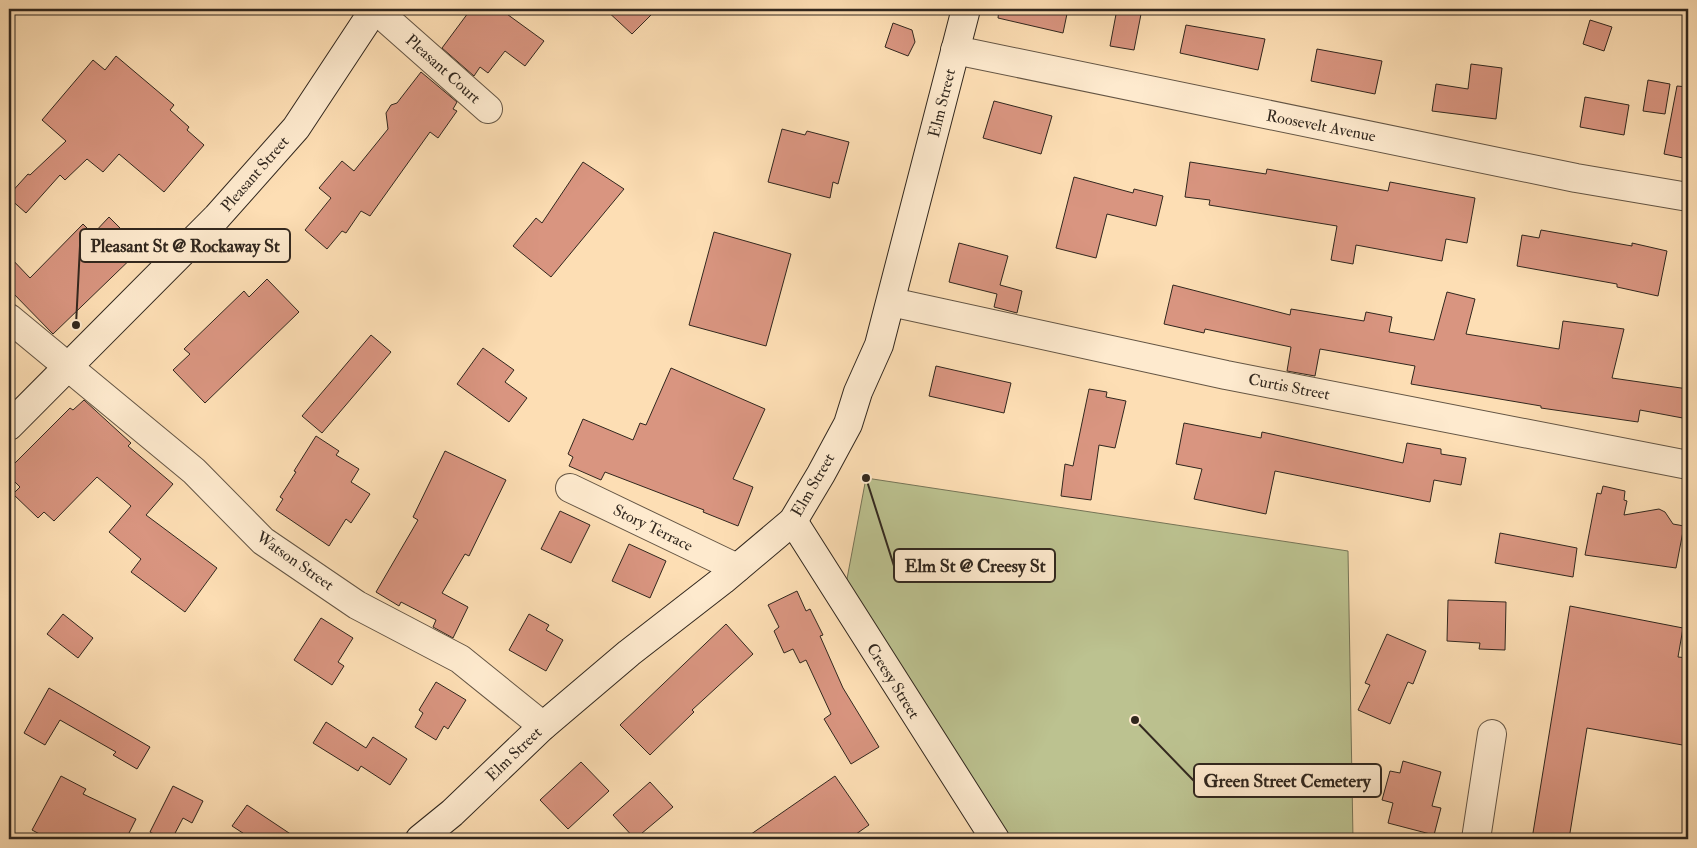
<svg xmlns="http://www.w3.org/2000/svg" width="1697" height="848" font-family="'IM FELL Double Pica',serif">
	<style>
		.green { fill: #bcc290; stroke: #767457 }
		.building { fill: #d99580; stroke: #31271e }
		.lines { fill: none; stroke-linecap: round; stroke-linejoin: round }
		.street-casing { stroke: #645544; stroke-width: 30 }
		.secondary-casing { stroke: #31271e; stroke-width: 30 }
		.street { stroke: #feeace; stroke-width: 28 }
		.secondary { stroke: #feeace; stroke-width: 28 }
		.labels { text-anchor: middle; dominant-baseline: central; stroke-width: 4; stroke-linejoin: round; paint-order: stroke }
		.street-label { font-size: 16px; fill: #31271e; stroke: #feeace }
		.leader { fill: none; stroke: #31271e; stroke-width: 2 }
		.callout-dot { fill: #31271e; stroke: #feeace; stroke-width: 2 }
		.callout { fill: #feeace; stroke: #31271e; stroke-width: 2 }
		.callout-label { font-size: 18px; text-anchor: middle; font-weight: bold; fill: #31271e }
	</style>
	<rect width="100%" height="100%" fill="#fddeb4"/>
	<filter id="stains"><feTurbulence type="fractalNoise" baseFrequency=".004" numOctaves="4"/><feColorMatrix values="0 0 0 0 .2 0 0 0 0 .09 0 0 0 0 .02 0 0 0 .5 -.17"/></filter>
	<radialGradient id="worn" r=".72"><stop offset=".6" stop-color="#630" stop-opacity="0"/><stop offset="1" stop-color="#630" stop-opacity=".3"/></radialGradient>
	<polygon class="green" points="866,478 1348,551 1353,839 995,839 843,600"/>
	<g class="building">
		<polygon points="471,9 500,9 544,41 525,66 505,51 488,73 480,67 474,76 442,48"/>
		<polygon points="605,9 657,9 632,34"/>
		<polygon points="999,9 1068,9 1063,33 998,18"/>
		<polygon points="1117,9 1142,9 1134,50 1110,46"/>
		<polygon points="1590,20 1612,27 1604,51 1583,44"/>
		<polygon points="893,23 912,30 915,42 908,56 885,47"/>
		<polygon points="1186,25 1265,39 1258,70 1180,53"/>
		<polygon points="1317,49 1382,61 1375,94 1311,81"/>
		<polygon points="116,56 174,105 170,110 189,127 187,130 204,145 164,192 119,154 103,172 87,159 65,180 60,175 26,213 9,198 9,195 28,174 30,175 66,141 42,120 93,60 105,70"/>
		<polygon points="1471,64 1502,68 1496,119 1432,111 1436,84 1468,89"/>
		<polygon points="421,72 457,102 453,109 457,111 438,138 430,132 370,216 361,211 346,233 342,231 327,249 305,230 331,198 319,188 342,161 354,171 388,129 386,113 391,105 397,103"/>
		<polygon points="1648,80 1670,84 1665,114 1643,111"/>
		<polygon points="1677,86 1688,87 1688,159 1664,154"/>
		<polygon points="1585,97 1629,105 1624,135 1580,127"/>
		<polygon points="994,101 1052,116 1041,154 983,138"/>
		<polygon points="782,129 805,135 807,131 849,142 838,184 833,182 830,198 768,182"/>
		<polygon points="583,162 624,189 551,277 513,246 536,218 542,223"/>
		<polygon points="1190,162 1266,174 1267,169 1388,191 1390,182 1475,198 1467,243 1446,239 1442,261 1356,245 1353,264 1331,260 1337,226 1209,205 1210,200 1185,197"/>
		<polygon points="1074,177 1133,193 1134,189 1163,196 1156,226 1107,214 1096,258 1056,248"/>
		<polygon points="109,217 141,249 53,334 9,289 9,256 30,278 83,224 93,234"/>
		<polygon points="1541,230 1632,246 1632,243 1667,251 1658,296 1617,287 1617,284 1517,266 1522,235 1539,238"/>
		<polygon points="714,232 791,254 766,346 689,325"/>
		<polygon points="959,243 1008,256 1000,285 1022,291 1017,313 994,307 997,294 949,282"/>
		<polygon points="267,279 299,312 205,403 173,370 190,354 184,349 244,291 249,297"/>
		<polygon points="1173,285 1290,315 1291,309 1364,321 1366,312 1392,317 1389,332 1434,340 1447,292 1475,299 1466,334 1559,349 1563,321 1624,329 1612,378 1688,389 1688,419 1640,410 1638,422 1541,408 1541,406 1411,384 1415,366 1320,349 1315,376 1287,371 1291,347 1205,329 1204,333 1164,324"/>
		<polygon points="371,335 391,352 322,433 302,416"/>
		<polygon points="483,348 514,370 505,382 527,398 509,422 457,384"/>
		<polygon points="936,366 1011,383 1004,413 929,396"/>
		<polygon points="671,368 765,409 733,479 753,487 738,526 703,512 704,510 605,472 601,480 569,466 573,457 568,454 583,419 633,440 640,423 646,425"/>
		<polygon points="1089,389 1107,392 1106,397 1126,401 1115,448 1099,445 1091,500 1061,496 1065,464 1073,466"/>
		<polygon points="84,400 131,443 128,446 173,484 146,515 217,568 185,612 131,572 141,559 109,532 131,506 97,477 54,521 44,512 38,518 13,494 20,487 9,476 9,469 70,408 73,410"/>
		<polygon points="1184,423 1261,438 1262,432 1403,463 1407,443 1441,449 1441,454 1466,458 1461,485 1434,480 1430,502 1275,471 1266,514 1194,499 1202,469 1176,464"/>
		<polygon points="316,436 339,451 336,455 359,469 351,482 370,494 351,523 346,519 329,546 276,510 283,499 280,497 296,472 294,471"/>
		<polygon points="445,451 506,480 469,556 465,554 442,593 468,607 453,638 433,627 436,620 401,602 399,606 376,592 418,520 413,517"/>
		<polygon points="1603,486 1625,491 1624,500 1627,501 1624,515 1659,509 1665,512 1673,524 1684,526 1676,568 1585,555 1597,493 1601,494"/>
		<polygon points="560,511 590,525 571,563 541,549"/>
		<polygon points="1500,533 1577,548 1573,577 1495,563"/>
		<polygon points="629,544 666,561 650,598 612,581"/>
		<polygon points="797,591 806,611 810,609 823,635 820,636 843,688 879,747 851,764 824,719 831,714 806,660 800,663 793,649 784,653 774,631 779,627 768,605"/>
		<polygon points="1448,600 1506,602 1505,650 1479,649 1480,643 1447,641"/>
		<polygon points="1570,606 1683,628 1678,657 1688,658 1688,746 1587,728 1569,839 1532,839"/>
		<polygon points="63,614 93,638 78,658 47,634"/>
		<polygon points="529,614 549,625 546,630 563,640 546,671 509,650"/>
		<polygon points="321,618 353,638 338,662 344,666 332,685 294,660"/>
		<polygon points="726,624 753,654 692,710 694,712 650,755 620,725"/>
		<polygon points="1387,634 1426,651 1413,684 1408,682 1390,724 1358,710 1370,685 1365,683"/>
		<polygon points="436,682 466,700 448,729 444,726 436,740 415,727 423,713 419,710"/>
		<polygon points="49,688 150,747 137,769 113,755 116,752 60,720 45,745 24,733"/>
		<polygon points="326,722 366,748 373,737 407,759 390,785 361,766 358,771 313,743"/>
		<polygon points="1403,761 1441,772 1432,806 1441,808 1434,835 1388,823 1393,803 1382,800 1390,771 1400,773"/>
		<polygon points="581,762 609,791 568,829 540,800"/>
		<polygon points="61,776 86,789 83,794 136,819 126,839 49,839 32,830"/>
		<polygon points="835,776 869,825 849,839 744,839"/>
		<polygon points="650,782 673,807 635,839 613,815"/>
		<polygon points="173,786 203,801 192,823 183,818 172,839 163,839 150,832"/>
		<polygon points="247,805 298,839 252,839 232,826"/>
	</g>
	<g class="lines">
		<g class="street-casing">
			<g id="street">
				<polyline points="375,9 488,109"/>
				<polyline points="955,50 1576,178 1688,197"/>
				<polyline points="891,302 1226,375 1688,465"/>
				<polyline points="9,318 194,471 263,541 357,605 460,659 543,726"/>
				<polyline points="570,488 737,568"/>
				<polyline points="1476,839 1492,734"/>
			</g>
		</g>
		<g class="secondary-casing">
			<g id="secondary">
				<polyline points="9,426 217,217 296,128 366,22 372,9"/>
				<polyline points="793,521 995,839"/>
				<polyline points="420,839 452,813 543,726 629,653 723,580 793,521 821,474 848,424 858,392 879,345 966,9"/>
			</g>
		</g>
		<use href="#street" class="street"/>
		<use href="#secondary" class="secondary"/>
	</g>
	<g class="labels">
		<g class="street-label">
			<text transform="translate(443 69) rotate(42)">Pleasant Court</text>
			<text transform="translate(942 103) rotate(-76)">Elm Street</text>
			<text transform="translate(1321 126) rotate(11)">Roosevelt Avenue</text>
			<text transform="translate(255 174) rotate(-49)">Pleasant Street</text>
			<text transform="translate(1289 387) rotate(11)">Curtis Street</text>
			<text transform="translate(813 485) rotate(-60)">Elm Street</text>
			<text transform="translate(653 528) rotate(26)">Story Terrace</text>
			<text transform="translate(295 561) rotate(35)">Watson Street</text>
			<text transform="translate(893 681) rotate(58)">Creesy Street</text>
			<text transform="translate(514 754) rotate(-44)">Elm Street</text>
		</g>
	</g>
	<path class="leader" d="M76 325L80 246M866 478L894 566M1135 720L1194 781"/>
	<g class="callout-dot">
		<circle cx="76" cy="325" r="5"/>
		<circle cx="866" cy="478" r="5"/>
		<circle cx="1135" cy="720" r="5"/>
	</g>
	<g class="callout">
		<rect x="80" y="229" width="210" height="33" rx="5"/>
		<rect x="894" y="549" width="161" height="33" rx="5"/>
		<rect x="1194" y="764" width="187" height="33" rx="5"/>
	</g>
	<g class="callout-label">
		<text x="185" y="252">Pleasant St @ Rockaway St</text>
		<text x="975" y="572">Elm St @ Creesy St</text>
		<text x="1287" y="787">Green Street Cemetery</text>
	</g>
	<rect width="1697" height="848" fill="none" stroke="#fddeb4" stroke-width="30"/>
	<rect x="10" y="10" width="1677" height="828" fill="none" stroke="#31271e" stroke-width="2.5"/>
	<rect x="15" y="15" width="1667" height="818" fill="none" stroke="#31271e"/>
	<rect width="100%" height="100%" filter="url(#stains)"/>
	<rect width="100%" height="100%" fill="url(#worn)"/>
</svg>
